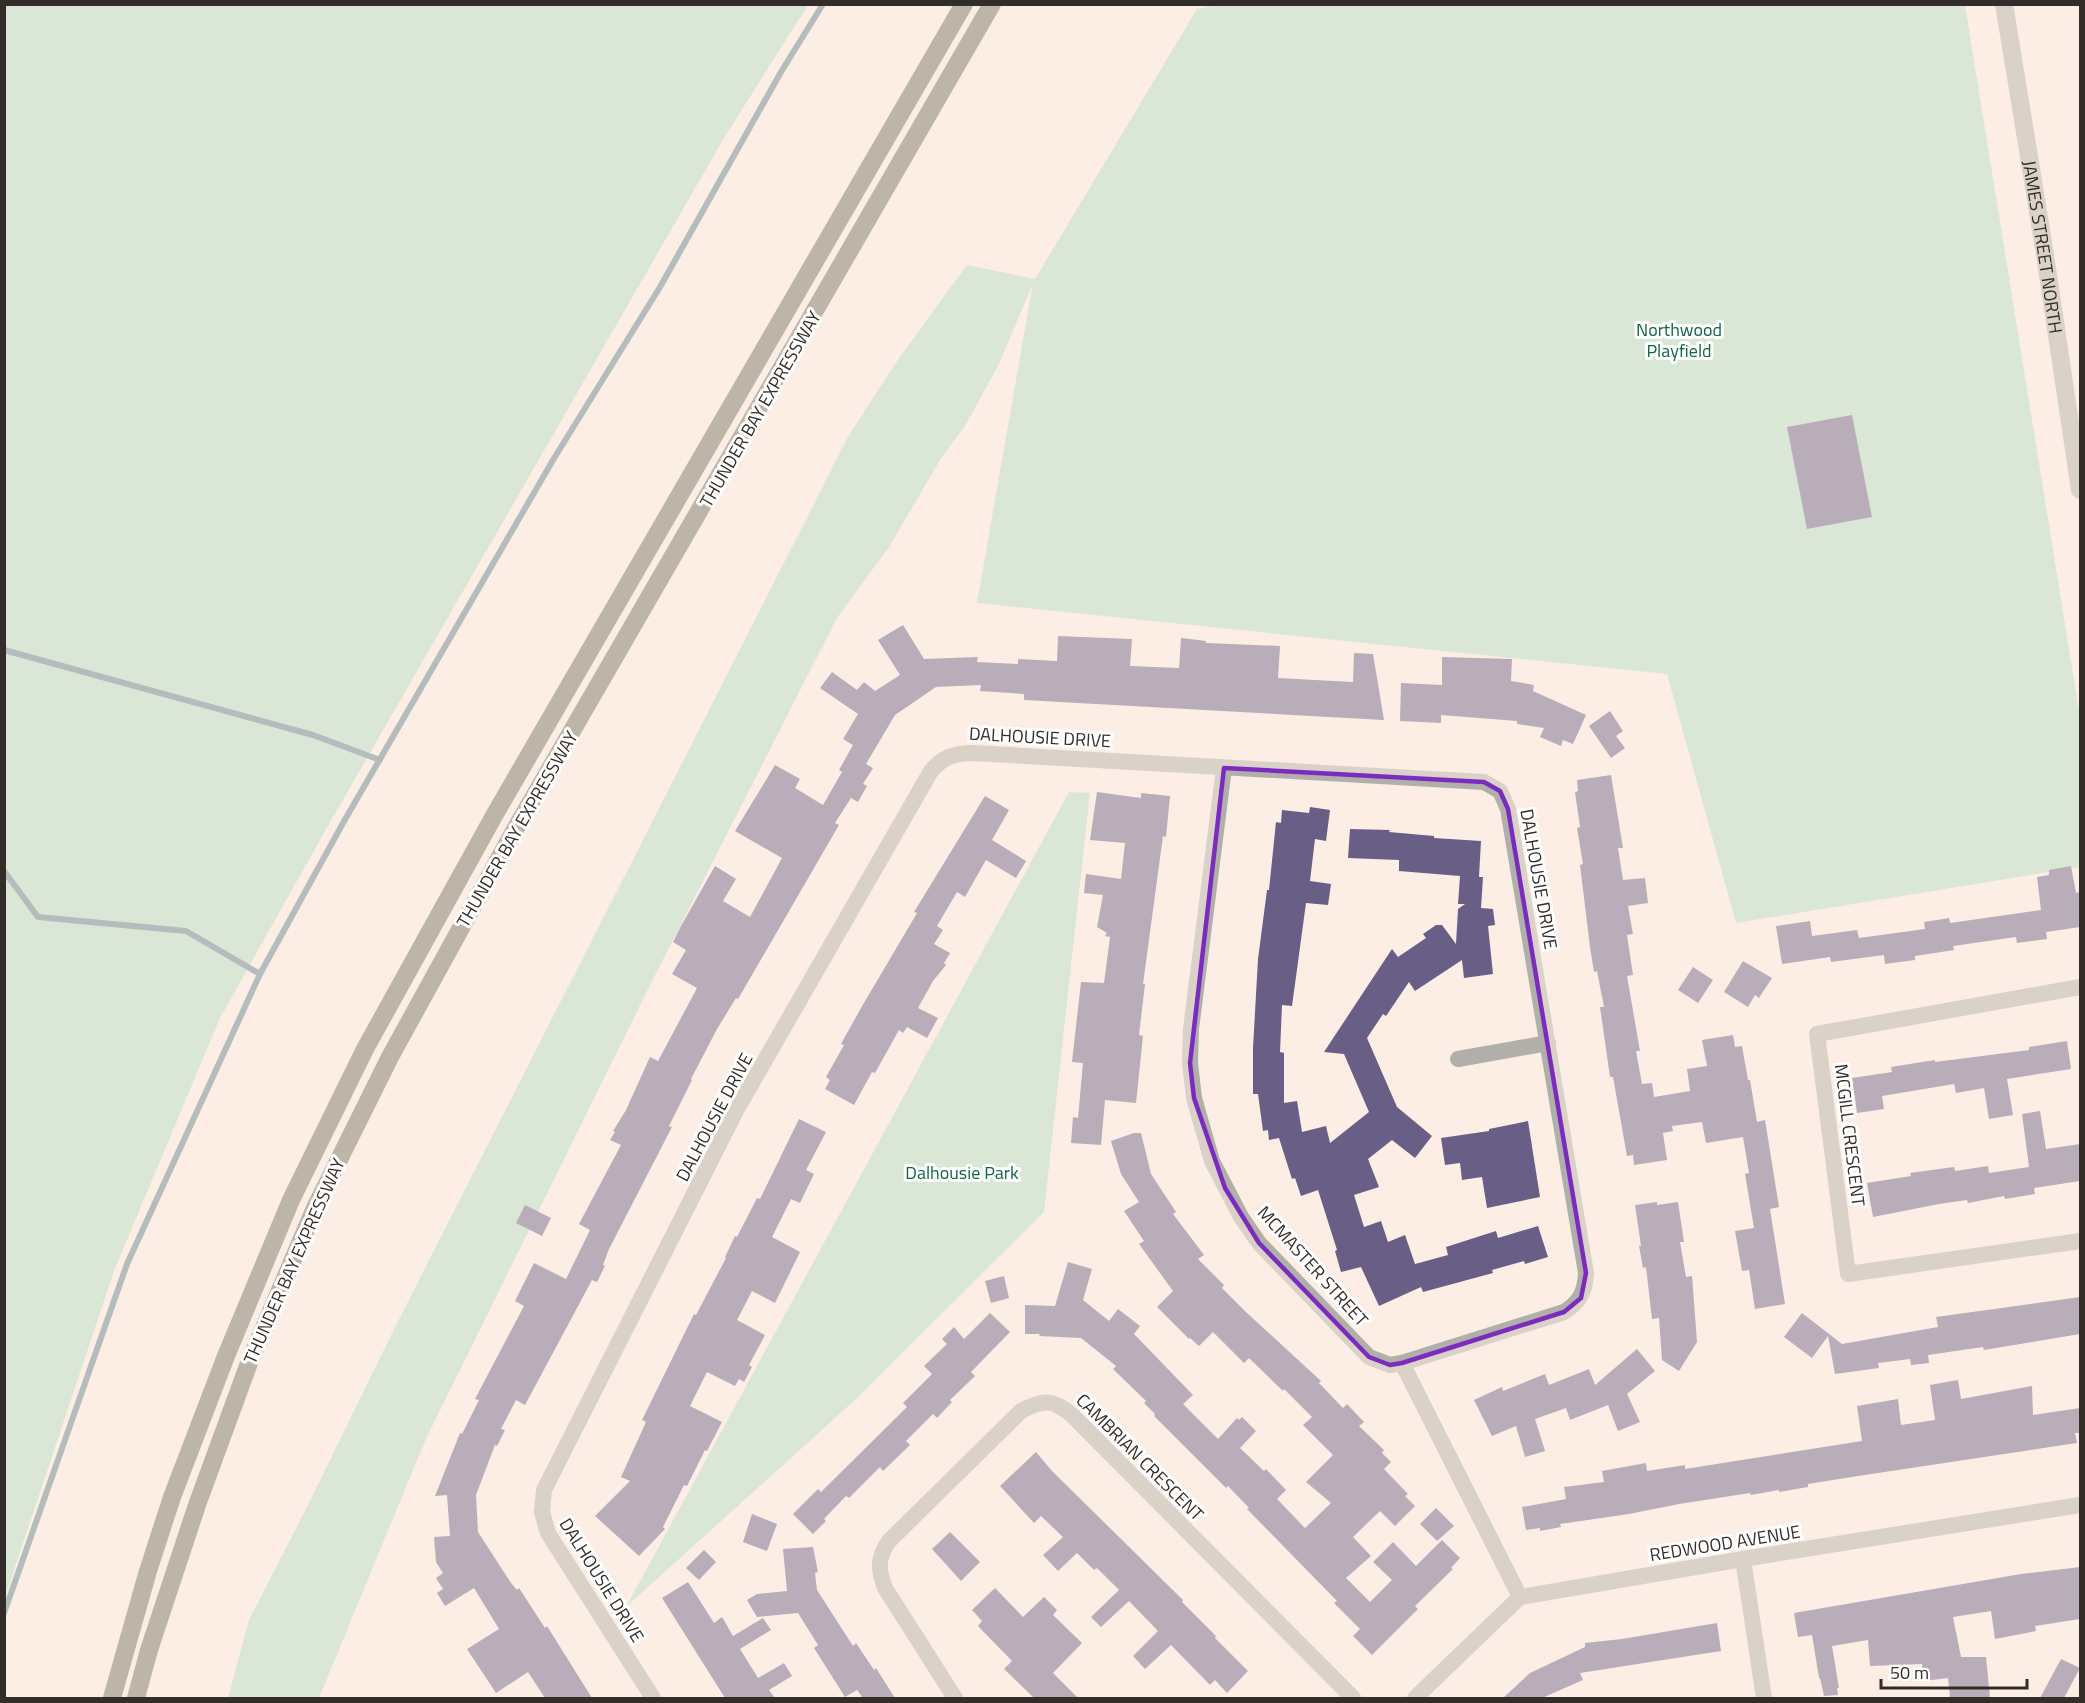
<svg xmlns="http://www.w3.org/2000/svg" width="2085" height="1703" font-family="'Titillium Web',sans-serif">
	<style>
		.green { fill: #b2ddc6 }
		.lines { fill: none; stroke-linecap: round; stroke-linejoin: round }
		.stream { stroke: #5e7e8e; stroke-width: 6 }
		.building { fill: #685e86 }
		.minor { stroke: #b1afa9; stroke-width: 16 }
		.tertiary { stroke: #b1afa9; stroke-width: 18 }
		.trunk { stroke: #726f62; stroke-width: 18 }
		.marked { fill: none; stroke: #7b2cbf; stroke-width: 4.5; stroke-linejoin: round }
		.labels { text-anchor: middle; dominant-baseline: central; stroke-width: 6; stroke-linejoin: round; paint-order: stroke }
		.street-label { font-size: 18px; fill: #322d29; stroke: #fff }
		.park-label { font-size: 18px; fill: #116545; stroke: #fff }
	</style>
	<rect width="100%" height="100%" fill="#fceee4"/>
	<g class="green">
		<polygon points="5,4 808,5 724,138 325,831 220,1018 114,1271 5,1597"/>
		<polygon points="1220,4 1965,5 2080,717 2080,867 1736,923 1667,674 977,603 1033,283 999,364 965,426 940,460 889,547 837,618 650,985 425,1441 319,1698 228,1698 249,1620 309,1503 395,1327 849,435 899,358 967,265 1035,279 1197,9"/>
		<polygon points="1069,792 1090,793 1044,1212 855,1400 626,1607"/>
	</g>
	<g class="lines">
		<g class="stream">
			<polyline points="4,650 313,735 380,760"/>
			<polyline points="4,871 38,917 186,931 260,974"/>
			<polyline points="4,1613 127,1264 260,974 343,823 553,460 660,287 781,72 823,4"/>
		</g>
	</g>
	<g class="building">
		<polygon points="1852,415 1872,517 1807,529 1787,427"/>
		<polygon points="903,625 924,659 978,657 977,662 1018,664 1018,659 1057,661 1058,636 1132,639 1130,666 1179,668 1181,638 1206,641 1206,643 1280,646 1278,678 1353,682 1354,653 1373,654 1384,720 1024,700 1024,694 980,691 981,685 936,687 895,715 866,764 873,768 863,784 867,786 858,802 851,798 835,823 839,825 738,999 736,998 717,1029 691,1079 692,1080 669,1126 672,1127 609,1249 603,1265 605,1266 597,1282 592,1280 525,1405 516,1400 501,1429 505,1430 497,1446 495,1445 476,1495 478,1532 511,1583 517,1590 519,1588 545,1628 547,1626 592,1698 545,1698 528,1672 496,1693 467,1649 499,1629 474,1588 445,1606 437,1593 443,1589 436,1578 443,1573 436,1562 434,1537 450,1536 447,1495 435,1496 460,1433 462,1434 479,1400 475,1399 524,1306 515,1301 534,1263 566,1279 590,1230 579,1224 621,1145 610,1140 615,1132 613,1131 626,1110 650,1057 658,1061 697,988 672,974 686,950 673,942 681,926 715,866 736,879 723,901 750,917 782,858 735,831 775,765 800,779 795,788 823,805 842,772 839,770 853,745 843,739 858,714 820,688 832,672 857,690 864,682 875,691 900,675 878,640"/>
		<polygon points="1442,657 1512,659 1511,681 1534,685 1533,691 1586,715 1573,744 1563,740 1561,746 1540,737 1544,728 1517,724 1517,721 1441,715 1441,723 1400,721 1401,683 1442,685"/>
		<polygon points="1610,711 1623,731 1616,736 1625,748 1611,758 1589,726"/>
		<polygon points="1611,775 1623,848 1618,848 1623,880 1645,878 1648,903 1628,906 1633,934 1627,935 1633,975 1627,976 1640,1051 1636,1051 1642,1084 1652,1083 1654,1097 1690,1091 1687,1069 1707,1066 1702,1040 1733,1035 1735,1047 1742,1046 1748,1080 1750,1080 1757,1122 1765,1120 1779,1207 1770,1209 1785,1304 1755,1309 1749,1270 1742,1271 1735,1231 1754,1228 1745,1174 1749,1173 1743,1137 1706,1143 1702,1122 1672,1126 1673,1131 1663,1133 1667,1160 1634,1165 1633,1155 1627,1156 1613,1077 1610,1077 1600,1007 1604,1007 1597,971 1594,972 1590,947 1580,865 1583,864 1577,828 1580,827 1575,792 1578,791 1577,780"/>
		<polygon points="1097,792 1141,798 1141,793 1170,796 1166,837 1163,836 1143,984 1145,984 1139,1035 1143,1036 1136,1103 1105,1100 1101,1145 1071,1143 1073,1117 1078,1118 1083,1063 1072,1062 1081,982 1104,983 1110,937 1105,936 1107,933 1097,927 1103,895 1084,893 1086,874 1121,879 1125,843 1090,840"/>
		<polygon points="985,796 1009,810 992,840 1026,861 1016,878 986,860 965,897 957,892 937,926 943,930 934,944 950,953 944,963 946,965 933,981 918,1008 938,1018 927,1038 907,1027 903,1033 899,1030 875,1073 872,1072 854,1105 825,1089 830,1080 826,1077 844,1045 841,1044 861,1008 917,913 914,912"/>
		<polygon points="1310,807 1330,810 1326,841 1315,839 1310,881 1331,884 1328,905 1306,903 1292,1006 1282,1005 1280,1052 1284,1053 1284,1103 1297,1101 1302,1132 1326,1126 1330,1143 1369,1112 1344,1054 1324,1052 1392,949 1398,957 1426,938 1423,934 1436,925 1442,925 1456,944 1458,909 1465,904 1458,904 1460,876 1399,871 1399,860 1348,858 1350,829 1390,830 1389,832 1434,836 1434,838 1481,841 1479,877 1483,877 1481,908 1493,909 1495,925 1488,926 1493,974 1464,978 1462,960 1415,991 1409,982 1386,1016 1383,1014 1367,1038 1397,1107 1432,1136 1415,1158 1392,1140 1368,1159 1379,1187 1354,1195 1364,1227 1381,1221 1388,1242 1405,1235 1415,1264 1448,1255 1446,1247 1496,1231 1498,1238 1538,1226 1548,1257 1525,1264 1524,1261 1492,1270 1493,1273 1423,1292 1421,1287 1379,1306 1361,1267 1341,1272 1335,1251 1337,1250 1318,1190 1301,1196 1295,1178 1292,1179 1279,1138 1269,1140 1268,1130 1263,1131 1258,1094 1253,1094 1253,1048 1258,959 1267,890 1269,890 1276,822 1281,823 1282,810 1309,813"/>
		<polygon points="2071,866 2076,893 2080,892 2080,927 2046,932 2047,939 2017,943 2016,937 1953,946 1954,950 1915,956 1915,960 1885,964 1884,955 1831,962 1830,957 1782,964 1776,926 1810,921 1812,936 1857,930 1859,938 1925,929 1924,922 1949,918 1950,923 2041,910 2037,877 2049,875 2049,870"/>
		<polygon points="1743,961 1772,978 1759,998 1755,995 1748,1007 1724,992"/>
		<polygon points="1693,967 1713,980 1698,1003 1678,990"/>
		<polygon points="2067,1041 2071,1069 2007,1079 2013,1115 1989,1119 1984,1088 1956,1093 1954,1084 1882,1096 1884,1109 1857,1113 1852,1078 1892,1072 1891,1067 1935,1060 1935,1062 2029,1050 2029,1047"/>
		<polygon points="2040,1111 2046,1149 2080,1144 2080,1181 2034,1188 2035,1194 2005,1199 2004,1196 1968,1203 1967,1200 1939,1204 1873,1217 1867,1183 1911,1176 1910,1173 1954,1167 1955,1171 1988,1166 1989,1173 2029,1167 2022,1114"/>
		<polygon points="799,1119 826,1132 806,1170 814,1174 800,1203 791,1199 772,1237 800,1252 775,1303 752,1291 737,1320 765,1335 749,1365 752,1367 744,1382 739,1379 735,1386 707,1372 690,1406 722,1422 707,1451 705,1450 687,1486 684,1485 663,1527 665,1529 639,1556 595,1516 630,1481 621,1477 646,1422 642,1420 694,1314 696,1315 726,1258 725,1257 735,1236 737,1237 757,1198 760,1199"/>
		<polygon points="1528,1121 1540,1197 1487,1208 1482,1177 1462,1180 1460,1163 1445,1165 1441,1138 1489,1131 1489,1129"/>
		<polygon points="1134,1133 1141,1133 1151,1174 1176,1212 1173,1214 1204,1255 1198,1259 1224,1285 1222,1288 1246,1312 1321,1381 1319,1383 1343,1408 1347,1404 1364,1422 1359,1426 1384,1450 1382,1453 1391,1462 1384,1469 1408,1494 1405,1496 1415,1506 1395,1526 1380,1511 1353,1537 1371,1556 1346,1578 1370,1602 1392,1580 1373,1562 1393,1542 1416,1566 1442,1540 1460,1558 1451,1568 1453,1569 1415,1606 1418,1609 1372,1655 1353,1636 1360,1629 1334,1603 1337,1601 1247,1509 1249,1508 1228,1486 1226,1488 1154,1416 1155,1414 1144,1403 1146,1401 1113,1369 1116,1366 1081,1338 1039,1336 1040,1334 1025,1334 1025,1305 1055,1306 1068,1262 1092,1269 1083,1300 1109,1321 1118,1309 1140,1326 1134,1334 1193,1395 1183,1404 1218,1439 1237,1418 1239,1420 1242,1417 1256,1431 1240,1448 1264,1471 1266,1469 1286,1490 1277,1499 1305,1528 1331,1503 1306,1482 1333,1455 1303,1425 1312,1417 1284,1389 1283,1391 1249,1358 1244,1363 1213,1332 1199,1346 1190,1338 1189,1339 1157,1307 1173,1291 1139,1244 1144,1241 1124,1211 1139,1202 1121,1174 1111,1141"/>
		<polygon points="1657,1202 1657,1205 1678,1202 1684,1242 1680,1242 1686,1277 1692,1276 1697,1342 1679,1371 1662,1360 1659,1318 1652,1319 1646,1267 1643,1268 1639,1246 1641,1246 1635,1205"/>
		<polygon points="525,1205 551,1218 542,1236 516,1223"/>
		<polygon points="1004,1276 1009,1298 991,1303 985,1281"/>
		<polygon points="2080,1297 2080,1334 1984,1350 1983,1347 1928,1355 1929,1363 1911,1365 1910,1359 1878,1363 1879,1368 1835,1374 1828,1336 1812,1358 1784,1337 1802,1313 1842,1344 1938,1327 1936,1317"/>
		<polygon points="990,1313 1010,1332 971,1372 975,1376 950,1400 952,1402 937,1418 933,1414 906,1441 910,1445 883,1471 880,1467 849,1498 846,1496 824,1519 826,1521 813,1534 793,1514 818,1489 821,1492 907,1407 903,1403 932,1374 924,1366 947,1344 942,1339 954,1327 964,1339"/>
		<polygon points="1637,1349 1655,1371 1627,1394 1640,1422 1618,1431 1608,1405 1570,1420 1566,1408 1535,1419 1545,1451 1525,1457 1516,1426 1492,1436 1474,1400 1502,1387 1503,1391 1545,1374 1549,1385 1589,1369 1595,1385"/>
		<polygon points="1958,1380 1961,1399 2032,1386 2033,1415 2080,1408 2080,1433 2075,1433 2077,1443 1858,1476 1808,1484 1808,1487 1779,1492 1779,1490 1751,1495 1750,1493 1679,1504 1629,1514 1560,1524 1561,1527 1540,1531 1540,1528 1526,1530 1522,1507 1566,1499 1564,1487 1604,1482 1602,1471 1646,1463 1647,1471 1685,1465 1685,1469 1862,1441 1857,1406 1898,1399 1901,1425 1935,1420 1930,1385"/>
		<polygon points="1036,1452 1052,1471 1183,1600 1182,1602 1216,1636 1215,1638 1248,1671 1227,1693 1215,1680 1210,1685 1171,1645 1145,1669 1133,1656 1158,1631 1129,1601 1101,1627 1091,1617 1119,1590 1097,1568 1094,1570 1077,1553 1058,1571 1043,1555 1063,1537 1041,1516 1034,1523 1000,1486"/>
		<polygon points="1436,1508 1454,1526 1437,1541 1420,1524"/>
		<polygon points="752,1514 777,1524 767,1551 743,1542"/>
		<polygon points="950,1532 980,1562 961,1581 932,1549"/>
		<polygon points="813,1547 818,1572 815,1573 817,1590 853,1646 856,1643 874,1670 876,1668 895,1698 863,1698 857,1690 845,1697 814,1648 818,1645 798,1613 757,1617 747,1600 757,1594 787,1591 783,1549"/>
		<polygon points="704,1550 716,1562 699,1580 686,1568"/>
		<polygon points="2080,1567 2080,1619 2035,1626 2036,1631 1995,1639 1991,1611 1953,1617 1961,1657 1986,1657 1990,1698 1950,1698 1948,1678 1924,1681 1922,1664 1870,1666 1868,1640 1832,1646 1839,1688 1837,1688 1838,1695 1824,1696 1820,1678 1819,1678 1812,1635 1798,1637 1794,1613 2021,1574"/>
		<polygon points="688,1582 714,1623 722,1617 733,1636 763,1618 771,1630 740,1649 758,1678 784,1663 792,1676 769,1690 775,1698 725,1698 662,1598"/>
		<polygon points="995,1588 1023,1617 1044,1597 1057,1610 1053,1615 1082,1643 1053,1673 1078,1698 1034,1698 1004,1669 1012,1661 978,1626 982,1621 972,1610"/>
		<polygon points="1717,1623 1721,1651 1580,1673 1583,1680 1542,1698 1503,1698 1530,1673 1585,1647 1585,1643 1622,1639"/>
		<polygon points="2061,1659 2080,1668 2064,1698 2040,1698"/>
	</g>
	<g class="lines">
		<g class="minor">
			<polyline points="2080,987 1817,1034 1848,1274 2080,1241"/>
			<polyline points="1458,1059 1548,1043"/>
			<polyline points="1402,1363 1520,1597"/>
			<polyline points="1743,1559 1764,1698"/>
			<path d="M653,1698L548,1533L542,1512L544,1490L737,1109L931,771C943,757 954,753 973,753L1484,782L1500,791L1508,809L1586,1273C1585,1292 1580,1302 1564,1312L1402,1363L1390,1365L1369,1357L1259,1243L1241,1217L1212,1161L1194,1098L1190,1063L1191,1029L1224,768"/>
			<path d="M955,1698L885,1588C878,1570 877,1558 889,1541L1021,1411C1043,1399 1053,1399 1072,1415L1353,1698"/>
			<polyline points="1415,1698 1520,1597 1743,1559 2080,1505"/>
		</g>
		<path class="tertiary" id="s1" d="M2004,4L2044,248L2080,490"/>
		<g class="trunk">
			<polyline points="112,1698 148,1571 172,1497 226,1356 291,1200 365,1049 495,814 964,4"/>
			<polyline points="136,1698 149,1650 197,1505 249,1363 315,1208 390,1057 517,826 992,4"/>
		</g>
	</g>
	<path d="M0 0H2085V1703H0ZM1224,768L1484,782L1500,791L1508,809L1586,1273L1581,1298L1564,1312L1402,1363L1390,1365L1369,1357L1259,1243L1225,1188L1194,1098L1190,1063Z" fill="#fceee4" fill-opacity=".55" fill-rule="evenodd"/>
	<path class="marked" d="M1224,768L1484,782L1500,791L1508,809L1586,1273L1581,1298L1564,1312L1402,1363L1390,1365L1369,1357L1259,1243L1225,1188L1194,1098L1190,1063Z"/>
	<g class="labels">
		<g class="street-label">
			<text stroke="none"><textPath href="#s1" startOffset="246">JAMES STREET NORTH</textPath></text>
			<text transform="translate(760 409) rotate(-60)">THUNDER BAY EXPRESSWAY</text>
			<text transform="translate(1040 737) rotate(3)">DALHOUSIE DRIVE</text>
			<text transform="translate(517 829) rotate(-60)">THUNDER BAY EXPRESSWAY</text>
			<text transform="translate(1539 879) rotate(80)">DALHOUSIE DRIVE</text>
			<text transform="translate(714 1117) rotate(-62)">DALHOUSIE DRIVE</text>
			<text transform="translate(1850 1135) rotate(83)">MCGILL CRESCENT</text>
			<text transform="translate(294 1261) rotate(-66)">THUNDER BAY EXPRESSWAY</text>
			<text transform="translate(1313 1266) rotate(48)">MCMASTER STREET</text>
			<text transform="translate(1140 1457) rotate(45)">CAMBRIAN CRESCENT</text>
			<text transform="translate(1725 1543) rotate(-9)">REDWOOD AVENUE</text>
			<text transform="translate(602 1580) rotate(58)">DALHOUSIE DRIVE</text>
		</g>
		<g class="park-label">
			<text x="1679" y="329">Northwood<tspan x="1679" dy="21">Playfield</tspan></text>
			<text x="962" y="1172">Dalhousie Park</text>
		</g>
	</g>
	<rect width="2085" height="1703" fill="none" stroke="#322d29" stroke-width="12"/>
	<path d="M1881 1679v9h146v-9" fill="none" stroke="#322d29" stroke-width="3"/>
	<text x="1890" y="1679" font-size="18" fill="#322d29" stroke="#ffffff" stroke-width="4.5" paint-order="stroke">50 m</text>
</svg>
